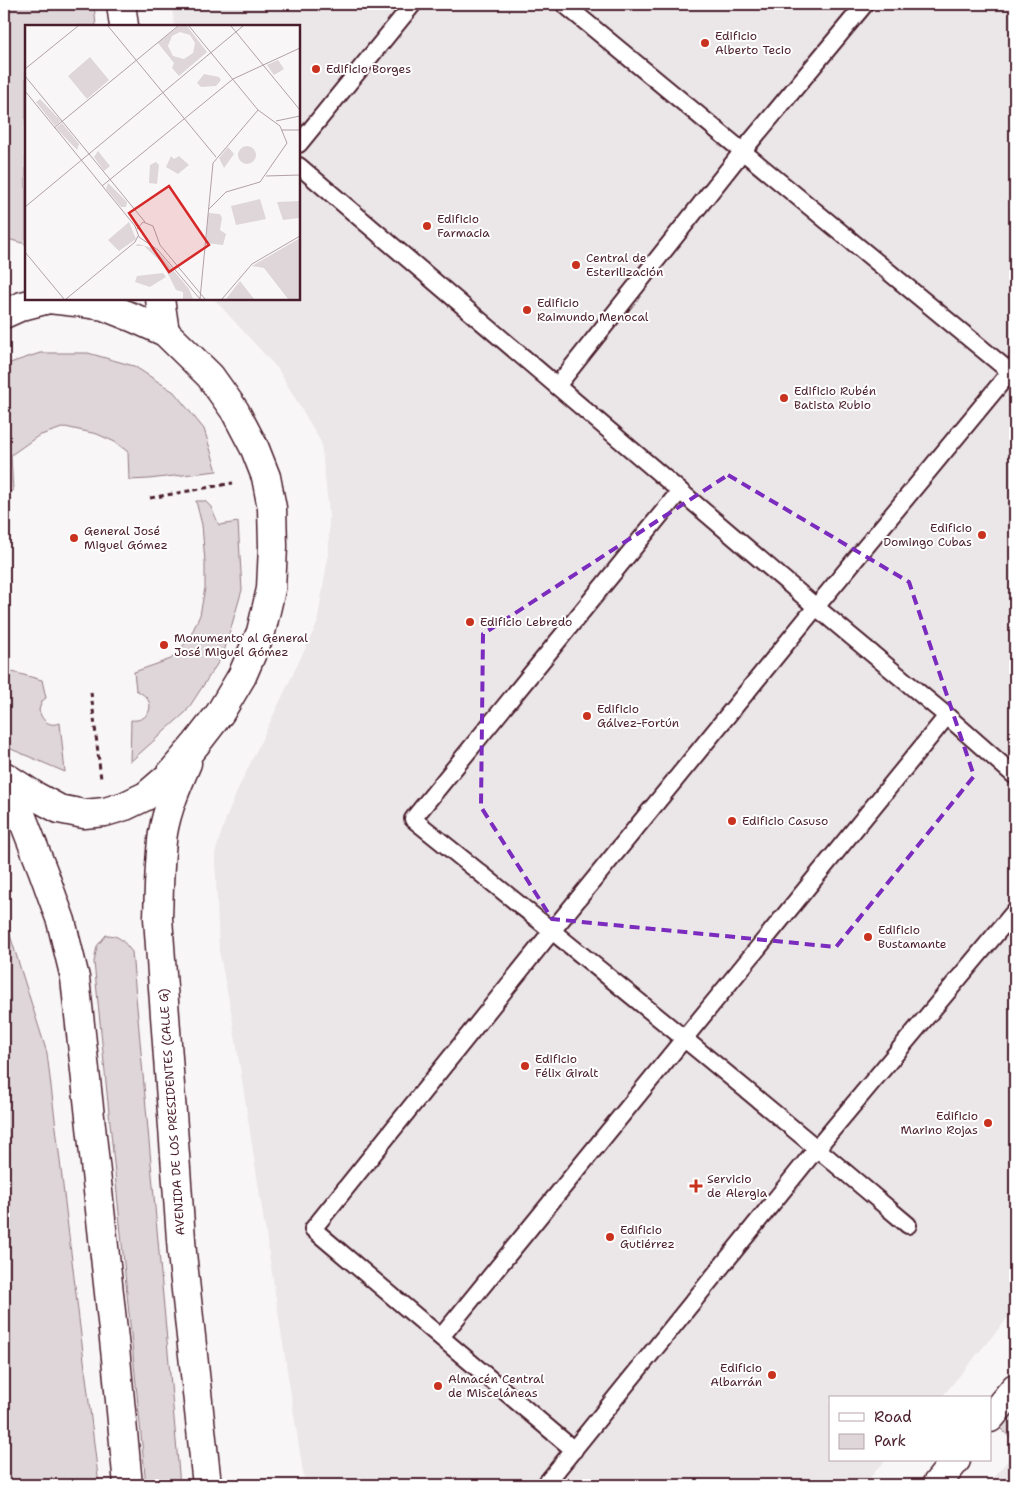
<svg xmlns="http://www.w3.org/2000/svg" width="1019" height="1489" font-family="'Shantell Sans',sans-serif">
	<style>
		.built { fill: #ebe6e8 }
		.green { fill: #ded6d9; stroke: #947a82 }
		.lines { fill: none; stroke-linecap: round; stroke-linejoin: round }
		.service-casing { stroke: #4a1f2b; stroke-width: 20 }
		.secondary-casing { stroke: #4a1f2b; stroke-width: 31 }
		.primary-casing { stroke: #4a1f2b; stroke-width: 31 }
		.path { stroke: #4a1f2b; stroke-width: 3; stroke-dasharray: 5 4; stroke-linecap: butt }
		.service { stroke: #fff; stroke-width: 16 }
		.secondary { stroke: #fff; stroke-width: 28 }
		.primary { stroke: #fff; stroke-width: 28 }
		.marked { fill: none; stroke: #7b2cbf; stroke-width: 4; stroke-dasharray: 10 6; stroke-linejoin: round }
		.poi-dot { fill: #c8321e; stroke: #fff; stroke-width: 2 }
		.labels { text-anchor: middle; dominant-baseline: central; stroke-width: 4; stroke-linejoin: round; paint-order: stroke }
		.poi-label { font-size: 12px; fill: #4a1f2b; stroke: #fff; text-anchor: start }
		.street-label { font-size: 12px; fill: #4a1f2b; stroke: #fff }
		.inset-road { fill: none; stroke: #b2a0a5; stroke-width: 1 }
		.view { fill: #d62828; fill-opacity: 0.15; stroke: #d62828; stroke-width: 2.5 }
		.inset-edge { fill: none; stroke: #4a1f2b; stroke-width: 2.5 }
	</style>
	<rect width="100%" height="100%" fill="#f8f6f7"/>
	<filter id="ink" filterUnits="userSpaceOnUse"><feTurbulence type="fractalNoise" baseFrequency=".02" numOctaves="2"/><feDisplacementMap in="SourceGraphic" scale="10" xChannelSelector="R" yChannelSelector="G"/><feConvolveMatrix kernelMatrix="1 2 1 2 8 2 1 2 1" color-interpolation-filters="sRGB"/></filter>
	<g filter="url(#ink)">
		<g class="built">
			<polygon points="172,4 1015,4 1015,1309 941,1398 830,1398 830,1460 886,1460 863,1485 305,1485 232,1016 219,950 215,854 224,824 239,787 317,624 329,551 329,513 321,442 278,369 214,299 299,299 299,26 174,26"/>
			<polygon points="1015,1450 1015,1485 987,1485 1011,1457"/>
		</g>
		<g class="green">
			<polygon points="4,4 94,4 96,26 26,26 26,244 4,238"/>
			<polygon points="40,353 88,353 134,366 174,392 204,429 217,471 149,479 129,480 128,452 115,442 97,434 65,427 38,436 11,455 13,491 4,493 4,365"/>
			<path d="M196,501H205L211,507L219,525L238,522L242,590L223,655L186,712L130,762L131,720C145,722 156,709 146,697C143,694 139,692 136,690L134,672L171,659L189,639L200,615L205,588V562L202,525Z"/>
			<path d="M4,667L9,671L42,680L46,698L42,701L39,710C42,721 49,727 60,723L65,772L4,746Z"/>
			<polygon points="4,916 47,1053 99,1485 4,1485"/>
			<path d="M106,935C120,935 123,941 132,952L180,1485H146L94,962L97,946Z"/>
			<polygon points="1015,1388 1015,1442 990,1419"/>
		</g>
		<g class="lines">
			<g class="service-casing">
				<g id="service">
					<polyline points="564,4 1015,376"/>
					<polyline points="299,144 413,4"/>
					<polyline points="299,166 816,607 947,716 1015,776"/>
					<polyline points="557,386 742,152 865,4"/>
					<path d="M680,491L413,819C579,952 745,1087 908,1225"/>
					<polyline points="441,1337 947,716"/>
					<polyline points="574,1450 313,1229 552,931 816,607 1015,366"/>
					<polyline points="545,1485 817,1148 1015,911"/>
				</g>
			</g>
			<g class="secondary-casing">
				<g id="secondary">
					<polyline points="990,1418 1015,1388"/>
					<polyline points="936,1485 956,1460"/>
				</g>
			</g>
			<g class="primary-casing">
				<g id="primary">
					<polyline points="121,4 124,26"/>
					<polyline points="160,299 165,332"/>
					<polyline points="4,314 22,306 49,299 76,302 104,306 134,318 165,332 210,376 235,411 255,449 266,477 272,508 273,546 271,589 261,632 242,676 220,713 196,744 168,777 146,796 125,806 105,812 84,814 59,809 35,796 4,776"/>
					<path d="M187,763C177,786 167,809 163,833C159,861 159,890 158,918L182,1253L207,1485"/>
					<polyline points="4,787 22,817 43,871 61,921 75,978 116,1358 128,1485"/>
				</g>
			</g>
			<g class="path">
				<polyline points="150,498 233,483"/>
				<polyline points="91,692 101,779"/>
			</g>
			<use href="#service" class="service"/>
			<use href="#secondary" class="secondary"/>
			<use href="#primary" class="primary"/>
		</g>
	</g>
	<path class="marked" d="M728,475L909,582L974,776L836,947L552,919L481,807L483,634Z"/>
	<g class="poi-dot">
		<circle cx="705" cy="43" r="5"/>
		<circle cx="316" cy="69" r="5"/>
		<circle cx="427" cy="226" r="5"/>
		<circle cx="576" cy="265" r="5"/>
		<circle cx="527" cy="310" r="5"/>
		<circle cx="784" cy="398" r="5"/>
		<circle cx="982" cy="535" r="5"/>
		<circle cx="74" cy="538" r="5"/>
		<circle cx="470" cy="622" r="5"/>
		<circle cx="164" cy="645" r="5"/>
		<circle cx="587" cy="716" r="5"/>
		<circle cx="732" cy="821" r="5"/>
		<circle cx="868" cy="937" r="5"/>
		<circle cx="525" cy="1066" r="5"/>
		<circle cx="988" cy="1123" r="5"/>
		<path d="M693.5 1178.5h5v5h5v5h-5v5h-5v-5h-5v-5h5z"/>
		<circle cx="610" cy="1237" r="5"/>
		<circle cx="772" cy="1375" r="5"/>
		<circle cx="438" cy="1386" r="5"/>
	</g>
	<g class="labels">
		<g class="poi-label">
			<text x="715" y="36">Edificio<tspan x="715" dy="14">Alberto Tecio</tspan></text>
			<text x="326" y="69">Edificio Borges</text>
			<text x="437" y="219">Edificio<tspan x="437" dy="14">Farmacia</tspan></text>
			<text x="586" y="258">Central de<tspan x="586" dy="14">Esterilización</tspan></text>
			<text x="537" y="303">Edificio<tspan x="537" dy="14">Raimundo Menocal</tspan></text>
			<text x="794" y="391">Edificio Rubén<tspan x="794" dy="14">Batista Rubio</tspan></text>
			<text x="972" y="528" text-anchor="end">Edificio<tspan x="972" dy="14">Domingo Cubas</tspan></text>
			<text x="84" y="531">General José<tspan x="84" dy="14">Miguel Gómez</tspan></text>
			<text x="480" y="622">Edificio Lebredo</text>
			<text x="174" y="638">Monumento al General<tspan x="174" dy="14">José Miguel Gómez</tspan></text>
			<text x="597" y="709">Edificio<tspan x="597" dy="14">Gálvez-Fortún</tspan></text>
			<text x="742" y="821">Edificio Casuso</text>
			<text x="878" y="930">Edificio<tspan x="878" dy="14">Bustamante</tspan></text>
			<text x="535" y="1059">Edificio<tspan x="535" dy="14">Félix Giralt</tspan></text>
			<text x="978" y="1116" text-anchor="end">Edificio<tspan x="978" dy="14">Marino Rojas</tspan></text>
			<text x="707" y="1179">Servicio<tspan x="707" dy="14">de Alergia</tspan></text>
			<text x="620" y="1230">Edificio<tspan x="620" dy="14">Gutiérrez</tspan></text>
			<text x="762" y="1368" text-anchor="end">Edificio<tspan x="762" dy="14">Albarrán</tspan></text>
			<text x="448" y="1379">Almacén Central<tspan x="448" dy="14">de Misceláneas</tspan></text>
		</g>
		<g class="street-label">
			<text transform="translate(172 1112) rotate(-94)">AVENIDA DE LOS PRESIDENTES (CALLE G)</text>
		</g>
	</g>
	<g transform="translate(25 25)">
		<rect width="275" height="275" fill="#f8f6f7"/>
		<path d="M154,1H162L182,27L154,51L147,43L149,38L133,18ZM155,7L165,10L170,18L168,28L159,34L148,31L143,21L147,11ZM65,32L84,55L62,74L43,51ZM253,35L259,44L249,50L242,40ZM179,49L194,52L196,55L191,61L176,62L172,58ZM15,74L36,96L30,101L11,77ZM37,98L54,119L52,125L31,103ZM213 130a9 9 0 1 1 18 0a9 9 0 1 1-18 0ZM203,122L209,129L199,143L194,133ZM73,126L85,141L79,146L69,132ZM146,131L149,134L154,131L164,140L153,149L141,142ZM131,137L134,140L132,159L124,158L125,140ZM83,158L102,177L101,182H96L81,164ZM235,174L241,194L211,200L206,181ZM274,176V193L258,195L252,177ZM183,188L195,189L197,193L195,205L201,209L198,220L181,218ZM104,197L111,214L94,226L83,215ZM275,213V274H263L239,243L227,241ZM113,219L127,223L134,228L164,264L168,274H158V267L151,265L138,239L119,221H110ZM138,248L141,252L125,262L110,257L112,251ZM215,256L229,274H201Z" fill="#ded6d9" fill-rule="evenodd"/>
		<path class="inset-road" d="M83,1L191,132M164,1L233,85L255,101L262,118L235,157L201,167L184,184M206,1L275,85M0,44L53,1M0,51L120,197M0,66L110,201L114,212L133,225L175,274M251,96L275,91M29,103L153,1M257,105H275M241,151L275,150M77,161L208,54L275,23M0,182L218,1M112,204L118,197L128,201L135,220L180,274M0,227L39,274M41,274L110,217L113,211M175,274L188,138L233,85M197,274L227,239L275,211"/>
		<path class="view" d="M144,161L184,220L144,247L104,188Z"/>
		<rect width="275" height="275" class="inset-edge"/>
	</g>
	<rect width="1019" height="1489" fill="none" stroke="#fff" stroke-width="20"/>
	<rect x="10" y="10" width="999" height="1469" fill="none" stroke="#4a1f2b" stroke-width="2" filter="url(#ink)"/>
	<rect x="829" y="1396" width="162" height="65" fill="#ffffff" stroke="#b7a5aa"/>
	<rect x="839" y="1413" width="25" height="8" fill="#ffffff" stroke="#b7a5aa"/>
	<text x="874" y="1422" font-size="15" fill="#4a1f2b">Road</text>
	<rect x="839" y="1434" width="25" height="15" fill="#ded6d9" stroke="#b7a5aa"/>
	<text x="874" y="1446" font-size="15" fill="#4a1f2b">Park</text>
</svg>
